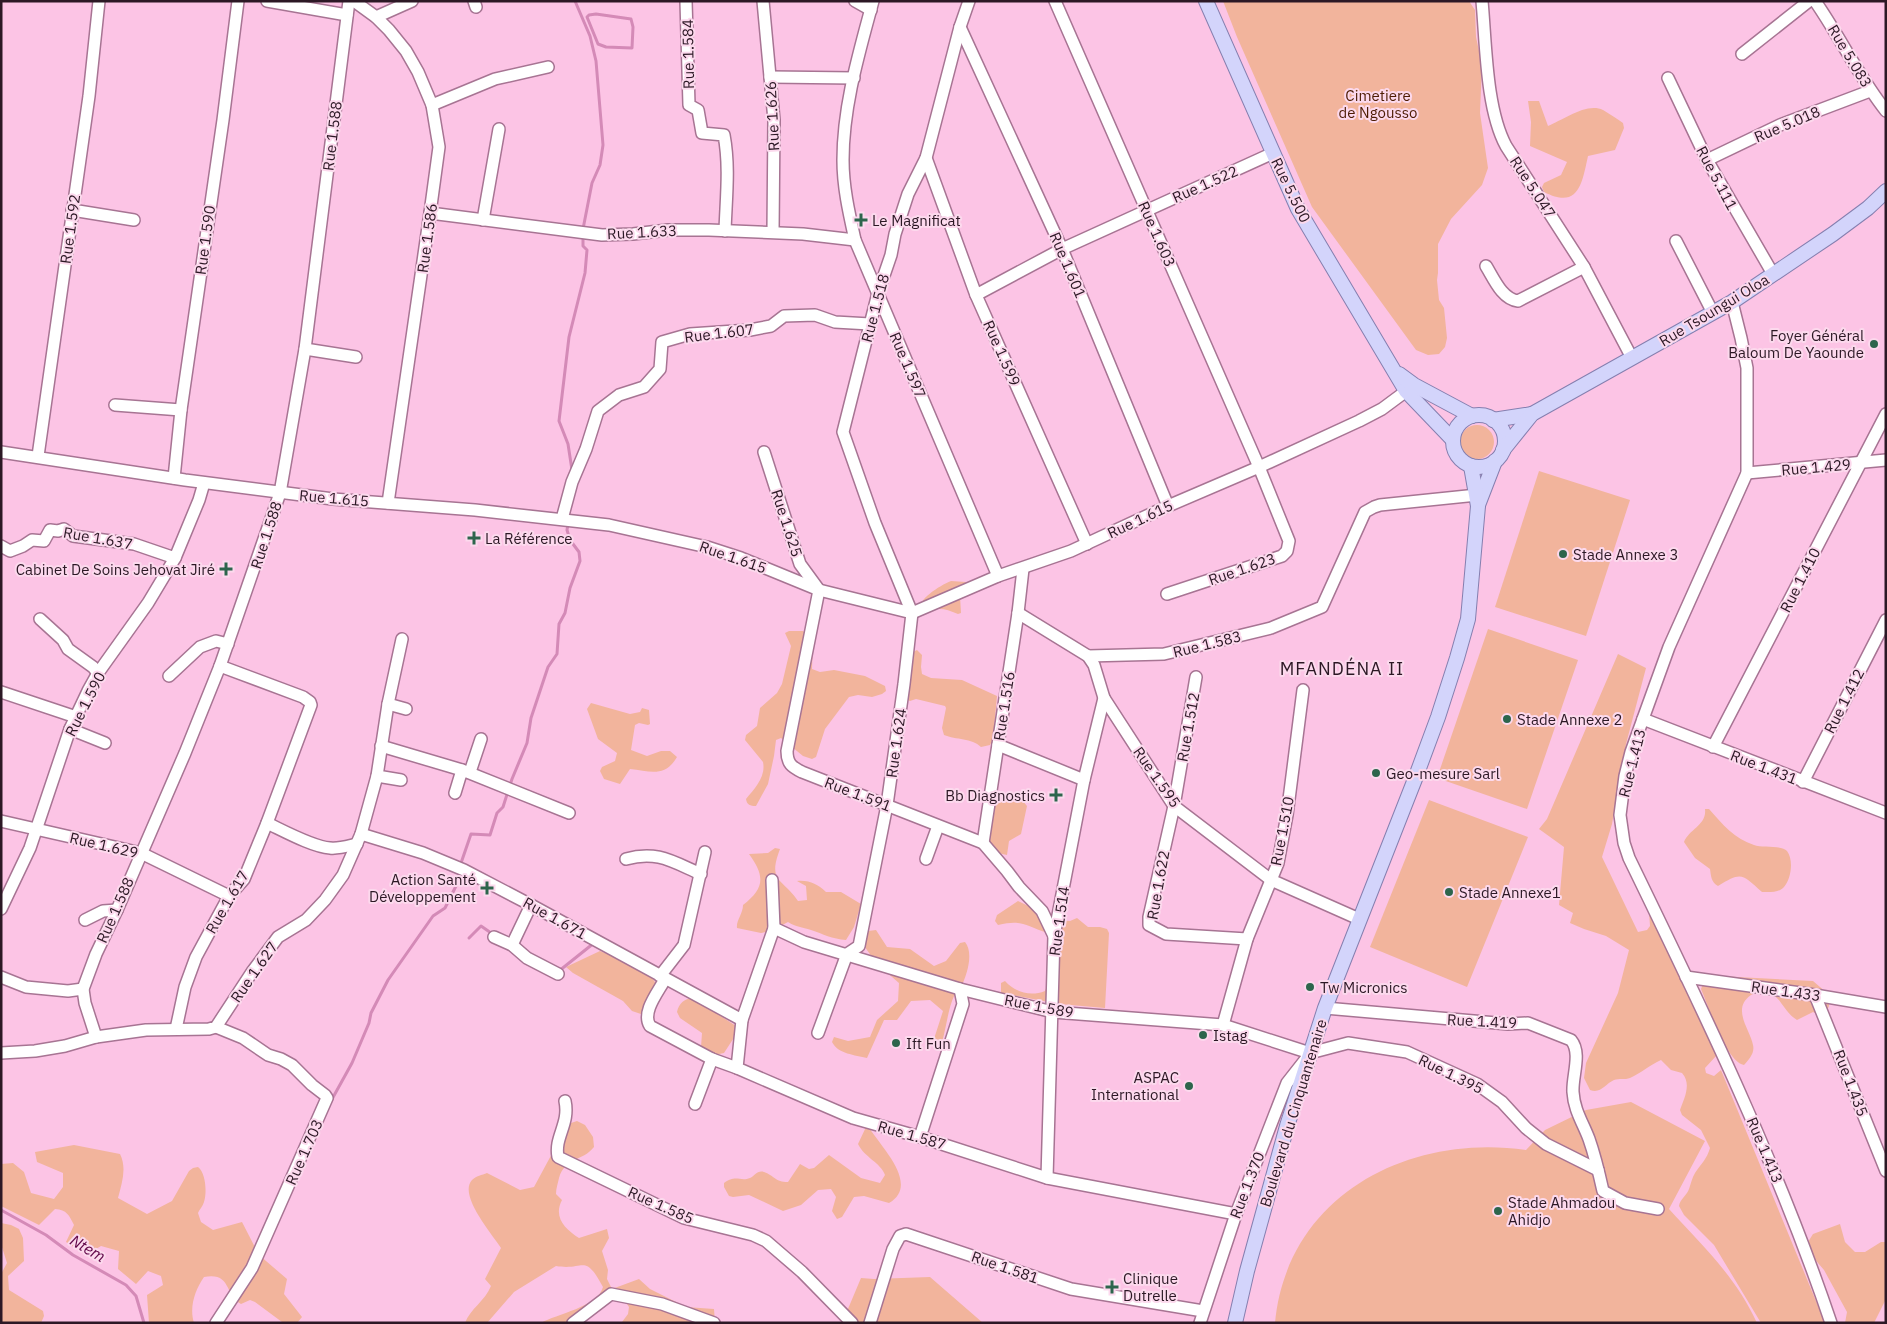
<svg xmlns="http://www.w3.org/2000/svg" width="1887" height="1324" font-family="'IBM Plex Sans',sans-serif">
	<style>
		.green { fill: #f2b49c }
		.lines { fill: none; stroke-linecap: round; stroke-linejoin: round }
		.stream { stroke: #d48ab7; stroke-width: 3 }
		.minor-casing { stroke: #a77493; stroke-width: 14 }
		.major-casing { stroke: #857faf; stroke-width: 16 }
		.minor { stroke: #fff; stroke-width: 11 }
		.major { stroke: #d3d4fb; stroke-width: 14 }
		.poi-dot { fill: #2d654c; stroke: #fcd9ed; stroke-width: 2 }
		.labels { text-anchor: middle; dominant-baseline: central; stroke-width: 4; stroke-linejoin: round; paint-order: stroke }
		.street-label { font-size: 15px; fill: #2c1825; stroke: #fcd9ed }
		.park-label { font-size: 15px; fill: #4d1c04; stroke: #fcd9ed }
		.poi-label { font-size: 15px; fill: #2c1825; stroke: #fcd9ed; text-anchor: start }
		.water-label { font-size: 16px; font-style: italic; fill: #610749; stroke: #fcd9ed }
		.quarter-label { font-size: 18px; letter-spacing: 1px; fill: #2c1825; stroke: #fcd9ed }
	</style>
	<rect width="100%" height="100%" fill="#fcc4e5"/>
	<g class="green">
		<polygon points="1223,1 1469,1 1475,10 1476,37 1482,65 1480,113 1488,168 1482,185 1451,219 1438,244 1438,273 1437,280 1439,300 1444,308 1447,338 1445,347 1439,354 1428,355 1416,350 1312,207 1237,37"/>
		<path d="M1528,101H1539L1548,126C1563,120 1587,102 1603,110C1610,114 1617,119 1623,123L1624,128L1615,150L1588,156C1582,183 1579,210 1544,192L1542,187L1544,183L1561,175L1567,162L1530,146L1531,122Z"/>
		<circle cx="1477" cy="442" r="17"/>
		<polygon points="1539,471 1630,500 1586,636 1495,607"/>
		<path d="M951,581L966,582L960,596L961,613L958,614C943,608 935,606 920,617L917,613C918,599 939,586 951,581Z"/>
		<polygon points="1488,629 1578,660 1527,809 1437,778"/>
		<path d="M789,631H803L813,640L812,669L820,672L834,670L865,676L885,686L886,691L882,694L872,697L858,695L849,697L825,729L816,757L812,759L803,756L781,738L776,740L774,756L768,784L756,806C750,806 747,805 746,799C755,788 766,777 763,762L745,740L746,735L757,726L760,708L777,693L782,684L791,646L785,633Z"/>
		<path d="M917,650L922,655L921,667L922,674L931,678L962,680L997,696L993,739L990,745L981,747C972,738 956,740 944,735L942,728L946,708L945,706L916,699L910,701L908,700L906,688L912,674L907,663L913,652Z"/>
		<path d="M1618,654L1646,668L1626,744L1612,824L1602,857L1638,932L1647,930L1650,926L1649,912L1716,1050L1717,1055L1705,1068L1706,1073L1714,1076L1721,1070L1825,1323H1761L1714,1245L1684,1215L1679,1206C1680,1199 1687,1195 1689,1189C1691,1183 1692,1178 1695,1173C1701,1164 1707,1159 1710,1148L1701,1130L1682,1115L1680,1110C1684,1099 1692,1084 1682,1073L1671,1070L1661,1060C1650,1065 1641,1073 1630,1078C1625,1080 1619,1078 1614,1080C1605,1084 1601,1094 1590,1090L1584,1078L1586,1063L1618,993L1629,950L1606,936L1584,929L1570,923L1573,913L1559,905L1564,847L1539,829L1547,819Z"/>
		<path d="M591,703L630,714L640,712L642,708L649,710L650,724L648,725L639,723L635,725L631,750L647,756L661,751H670L677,757C665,778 650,771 630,769L620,784L604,779L600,771L602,767L615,761L617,753L598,739L587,709Z"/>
		<polygon points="996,796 1022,800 1027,806 1021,834 1009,841 1007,855 998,853 987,841 992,799"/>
		<polygon points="1429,800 1528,837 1467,987 1370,947"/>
		<path d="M1705,809H1709C1722,824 1735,839 1754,845C1762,848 1782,845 1787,851C1794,860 1791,879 1784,887C1779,893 1769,892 1762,892C1742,874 1742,871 1718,886C1711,882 1711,876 1710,869L1695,858L1684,842C1689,829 1707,825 1705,809Z"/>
		<path d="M775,848L780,849C767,883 783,878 798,901L807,900L806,886L797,881C810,880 817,884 826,892H841L861,904L854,927L846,940C832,939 823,934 811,930C802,927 796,927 788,922L771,931L761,933L737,928C736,920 743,914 743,905C765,888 765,876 749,854L768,853Z"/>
		<path d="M1018,901L1051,917L1054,921L1056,920L1070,921L1077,918L1088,927H1100L1107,929L1109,933L1105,1008L1059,1004L1001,993V983L1005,981C1015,992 1030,997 1045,991C1051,977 1055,946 1048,933C1025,926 1023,919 998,925L995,921L997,915Z"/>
		<path d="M876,930L887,947L910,949L934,966L946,961L960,943L965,942C974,953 967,975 961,987C959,990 955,993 954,996C948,1009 946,1029 942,1042H933L943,1011L930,1000L911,1001L897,1020H884L867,1058C855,1055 838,1054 832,1042L834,1037L848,1041L870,1037L877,1020L898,1001L899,983L877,964L862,943L868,931Z"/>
		<path d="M600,951C614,957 651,970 656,984C652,995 645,1003 641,1014L632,1011L623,1001L573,973L566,967Z"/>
		<path d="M1718,976L1813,981L1827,993L1829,1006L1825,1015L1821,1016L1813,1012L1797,1020C1785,1013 1781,999 1773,995C1766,991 1758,991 1751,995C1731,1009 1750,1029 1753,1045C1755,1053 1749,1059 1744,1065C1726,1062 1708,1005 1701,989L1704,981Z"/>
		<path d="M693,998C708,1006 721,1017 736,1026L737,1033L724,1053L714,1055L701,1047L702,1033L680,1018L677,1012C679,1003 684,999 693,998Z"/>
		<path d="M1631,1102L1705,1141L1669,1209C1702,1245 1736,1277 1757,1323H1275C1287,1195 1409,1133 1526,1150L1545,1130L1586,1110Z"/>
		<path d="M577,1121L585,1125L593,1137L594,1147C582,1162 565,1157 559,1178C558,1183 556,1188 556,1194L562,1200C553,1217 565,1229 579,1238L607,1229L609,1238L602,1251L608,1270L607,1279L612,1289L639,1279L650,1289L686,1307L714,1309L715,1323L622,1322L628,1314L629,1307L627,1304L613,1296L577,1323H541C556,1314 598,1307 603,1287C584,1252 585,1271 556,1266L514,1292L487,1323H465C470,1309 485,1301 491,1286L485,1279L501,1248C492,1234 458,1195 472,1180C476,1176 482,1175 487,1173L520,1190L534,1187L568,1124Z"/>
		<path d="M866,1127L870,1129C882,1148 920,1185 889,1203L864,1196L854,1197L842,1217L837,1219L832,1211L836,1197L831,1189L818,1190L801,1205L783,1211L749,1195L733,1197L729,1196L724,1187V1183C736,1174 740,1182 750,1178C755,1176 757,1170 764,1172C775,1176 775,1182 788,1182L800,1164L809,1169L814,1168L829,1155L861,1178L880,1183L885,1175C881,1163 864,1157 858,1144Z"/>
		<path d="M74,1145L120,1154C127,1168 122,1183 118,1198L147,1214L172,1201L189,1171L193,1168L198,1167C206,1173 207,1193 204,1202C203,1206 199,1210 198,1213L201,1222L213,1230L242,1222L259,1255L287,1279L284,1294L302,1317L297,1323L282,1322L255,1302L250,1300L241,1304C224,1295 232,1272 204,1277C195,1290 189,1307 194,1323H149L147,1295L163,1285L161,1276L148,1271L136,1284L118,1269L119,1251L101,1246L86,1255L66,1242L74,1225C69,1215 67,1210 55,1209L39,1225L1,1206V1164L13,1163L24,1172L31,1193L54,1199L63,1187V1173L37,1162L35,1152Z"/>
		<polygon points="1,1223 11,1225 19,1229 23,1238 24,1261 8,1276 9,1290 43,1311 44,1316 41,1323 1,1323 1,1274 7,1263 1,1244"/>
		<polygon points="1840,1224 1845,1242 1855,1252 1865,1252 1881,1242 1886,1242 1886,1299 1874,1323 1845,1323 1847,1312 1824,1270 1812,1256 1808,1242 1813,1234"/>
		<polygon points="930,1277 983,1323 845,1323 845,1316 861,1278 874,1279"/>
	</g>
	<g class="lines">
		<g class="stream">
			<polyline points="575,1 590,36 596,61 603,145 600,165 592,183 583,229"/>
			<polygon points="596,14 631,19 633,27 632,48 606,47 598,44 587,17 589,15"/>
			<polyline points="572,470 568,444 559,421 569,337 585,273 587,250 583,246 583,235"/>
			<polyline points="460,866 471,834 490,835 497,813 503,807 512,779 527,743 531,718 548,667 557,654 559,624 565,613 570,588 580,561 579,552 570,540 567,530 568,524"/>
			<polyline points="469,938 481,926 494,935"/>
			<polyline points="559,971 594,943"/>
			<polyline points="331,1101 352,1063 369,1023 371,1013 388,980 433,916 445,908 463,872"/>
			<polyline points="1,1210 46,1235 73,1255 126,1285 136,1296 144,1323"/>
		</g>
		<g class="minor-casing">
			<g id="minor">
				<polyline points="267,1 347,15"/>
				<polyline points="354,1 376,17 389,30 406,51 418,72 432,105 439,147 430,213 388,503"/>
				<polyline points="474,1 476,7"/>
				<path d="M686,1L689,105L698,110L702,133L724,135C730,167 726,199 725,231"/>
				<polyline points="763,1 774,120 773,232"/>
				<polyline points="855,1 871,10"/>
				<path d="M873,1C859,53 843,106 843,160C843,187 849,213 855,240L998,576"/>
				<polyline points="1055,1 1259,467 1289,541 1287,551 1282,556 1167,594"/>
				<path d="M1482,1C1486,44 1486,109 1506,146L1584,267L1632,358"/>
				<path d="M1815,1C1840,37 1859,77 1886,111"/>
				<polyline points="376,17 412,1"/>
				<polyline points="960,27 1062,249 1168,506"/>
				<polyline points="1742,54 1809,1"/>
				<polyline points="770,77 854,78"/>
				<polyline points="1668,78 1707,160 1773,274"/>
				<polyline points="432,105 495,79 548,67"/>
				<polyline points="926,158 976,295 1087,544"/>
				<polyline points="1707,160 1780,125 1870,91"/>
				<polyline points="72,210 134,220"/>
				<polyline points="430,213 602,235 633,234 668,230 709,230 803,234 855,240"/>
				<polyline points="483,220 499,129"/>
				<polyline points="1676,241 1713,313"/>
				<path d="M1486,266C1494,279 1502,299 1518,301L1584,267"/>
				<polyline points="976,295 1062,249 1273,153"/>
				<path d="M1732,302L1741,338L1747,368V473L1669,647L1631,752L1625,776L1620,815L1624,843L1629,858C1703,1010 1777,1163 1831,1323"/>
				<polyline points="305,349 356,357"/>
				<polyline points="115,405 181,410"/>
				<polyline points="1,452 185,480 333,499 475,510 609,525 707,547 741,558 819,590 912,613 998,576 1071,551 1168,506 1259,467 1359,421 1382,409 1413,386"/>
				<path d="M764,452L800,564L819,590L787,751C787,764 792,767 802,772L983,843L1007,871L1019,887L1042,911L1054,936"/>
				<polyline points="38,456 89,96 99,1"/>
				<polyline points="1747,473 1886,460"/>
				<polyline points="174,478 181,410 223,120 238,1"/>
				<polyline points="562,519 572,482 586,449 598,411 619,395 644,387 660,369 662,342 690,334 750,330 771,326 784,316 815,315 835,322 870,324"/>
				<polyline points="1,546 10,551 23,546 32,540 44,541 50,530 58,531 64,529 73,536 134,544 175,558"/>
				<polyline points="1018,613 1088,656 1094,665 1104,698 1174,806 1271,880 1359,919"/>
				<polyline points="40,619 63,640 68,649 93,667 98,673"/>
				<polyline points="1088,656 1164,654 1271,628 1322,607 1365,512 1374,507 1380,505 1477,495"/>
				<polyline points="169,676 200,647 216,641 228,644"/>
				<polyline points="1196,677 1174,806 1149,917 1149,925 1166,934 1247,939"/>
				<polyline points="1,692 76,717"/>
				<polyline points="388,704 406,709"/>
				<polyline points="1643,719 1886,813"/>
				<polyline points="70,729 105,743"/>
				<polyline points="998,745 1084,780"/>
				<polyline points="381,746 462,770"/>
				<polyline points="1713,747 1886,414"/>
				<polyline points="470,772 481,739"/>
				<polyline points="377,776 401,780"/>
				<polyline points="1803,782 1886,620"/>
				<polyline points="455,793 462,770 569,813"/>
				<polyline points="1,821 141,853 229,896"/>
				<path d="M267,823C284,831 313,847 330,848C339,849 348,846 357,844"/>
				<polyline points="361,834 423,853 464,870 531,905 742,1020"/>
				<polyline points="983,843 1018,613 1023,569"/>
				<path d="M626,859C657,850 673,862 701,874"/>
				<polyline points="926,859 938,826"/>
				<polyline points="772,880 774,928 742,1020 737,1068 853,1118 920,1137 1047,1178 1236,1214"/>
				<polyline points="1,909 30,848 70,729 88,691 98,673 148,603 175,558 199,500 204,483"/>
				<polyline points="85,920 103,911 117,910"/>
				<polyline points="774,928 804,942 960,989 1053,1012 1223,1025 1310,1053"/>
				<polyline points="494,937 512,945 527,958 558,974"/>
				<polyline points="512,945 531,905"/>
				<polyline points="660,976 684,945 705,852"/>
				<polyline points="1,977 26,987 68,991 83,989"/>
				<polyline points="1686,977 1815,995 1886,1007"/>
				<path d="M665,979C659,991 641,1012 650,1026L712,1059L737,1068"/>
				<polyline points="1815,995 1886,1171"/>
				<path d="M1325,1008L1508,1024L1528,1023L1571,1040C1582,1053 1572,1076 1573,1092C1574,1110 1583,1123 1589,1139C1595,1156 1599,1173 1603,1191L1625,1203L1658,1209"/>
				<polyline points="1223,1025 1247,939 1278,863 1287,815 1303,690"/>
				<polyline points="216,1027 243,1038 268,1055 281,1059 292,1065 312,1085 325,1095 327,1098 252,1268 216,1323"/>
				<polyline points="176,1029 185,987 196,957 229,896 244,879 267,823 311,705 310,702 303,697 220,666"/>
				<polyline points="818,1033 847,954 859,946 887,805 904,684 912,613 875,523 843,432 878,293 891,255 895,234 908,194 926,158 960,27 969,1"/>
				<polyline points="96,1037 85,1003 83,989 96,954 117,910 185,753 220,666 280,493 305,349 349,1"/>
				<polyline points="1,1053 35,1051 65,1046 96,1037 146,1030 209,1029 216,1027 252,972 278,937 306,920 325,900 343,875 361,834 377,776 388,704 402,639"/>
				<polyline points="1310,1053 1348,1043 1407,1052 1477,1084 1502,1102 1526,1128 1546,1144 1598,1170"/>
				<path d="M565,1101C570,1124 554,1137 558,1157L684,1218L753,1235L766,1241L802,1272L852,1323"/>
				<polyline points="695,1104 712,1059"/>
				<polyline points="920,1137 963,1004 960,989"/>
				<polyline points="1047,1178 1054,936 1084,780 1104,698"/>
				<polyline points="573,1323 611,1294 662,1304 714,1323"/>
				<polyline points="870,1323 893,1249 900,1236 906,1234 1071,1289 1203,1311"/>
				<polyline points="1200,1323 1236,1214 1287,1083 1309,1055"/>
			</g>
		</g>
		<g class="major-casing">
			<g id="major">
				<polyline points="1206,1 1298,209 1406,391 1453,440"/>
				<polyline points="1399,374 1414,385 1472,416"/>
				<circle cx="1479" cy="441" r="26"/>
				<polyline points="1493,420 1532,414"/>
				<polyline points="1503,450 1532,414 1732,302 1833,234 1868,208 1886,191"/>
				<polyline points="1478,505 1495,461"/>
				<polyline points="1235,1323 1247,1271 1287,1126 1325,1008 1415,779 1438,717 1457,658 1468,619 1478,506 1471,466"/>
			</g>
		</g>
		<use href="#minor" class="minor"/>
		<use href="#major" class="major"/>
	</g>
	<g class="poi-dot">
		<path d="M858.5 212.5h5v5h5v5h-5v5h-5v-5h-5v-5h5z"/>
		<circle cx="1874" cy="344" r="5"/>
		<path d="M471.5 530.5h5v5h5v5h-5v5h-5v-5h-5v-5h5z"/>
		<circle cx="1563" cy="554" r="5"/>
		<path d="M223.5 561.5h5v5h5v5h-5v5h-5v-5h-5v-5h5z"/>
		<circle cx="1507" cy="719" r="5"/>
		<circle cx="1376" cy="773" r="5"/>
		<path d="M1053.5 787.5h5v5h5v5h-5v5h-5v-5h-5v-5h5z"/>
		<path d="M484.5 880.5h5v5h5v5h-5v5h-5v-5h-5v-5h5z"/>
		<circle cx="1449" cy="892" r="5"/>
		<circle cx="1310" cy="987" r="5"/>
		<circle cx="1203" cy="1035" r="5"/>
		<circle cx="896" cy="1043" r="5"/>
		<circle cx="1189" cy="1086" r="5"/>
		<circle cx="1498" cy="1211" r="5"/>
		<path d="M1109.5 1279.5h5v5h5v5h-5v5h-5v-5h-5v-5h5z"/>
	</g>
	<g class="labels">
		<g class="street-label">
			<text transform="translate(688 54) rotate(-91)">Rue 1.584</text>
			<text transform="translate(1850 56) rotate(59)">Rue 5.083</text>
			<text transform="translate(772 116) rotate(-93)">Rue 1.626</text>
			<text transform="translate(1787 124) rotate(-23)">Rue 5.018</text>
			<text transform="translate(332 136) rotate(-83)">Rue 1.588</text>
			<text transform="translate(1717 178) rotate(62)">Rue 5.111</text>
			<text transform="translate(1205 184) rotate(-24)">Rue 1.522</text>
			<text transform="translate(1533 187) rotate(57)">Rue 5.047</text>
			<text transform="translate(1291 190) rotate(64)">Rue 5.500</text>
			<text transform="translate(70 229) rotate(-82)">Rue 1.592</text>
			<text transform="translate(642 232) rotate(-3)">Rue 1.633</text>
			<text transform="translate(1157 234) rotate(66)">Rue 1.603</text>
			<text transform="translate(427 238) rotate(-82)">Rue 1.586</text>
			<text transform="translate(205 240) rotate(-82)">Rue 1.590</text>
			<text transform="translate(1068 265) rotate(67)">Rue 1.601</text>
			<text transform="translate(875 308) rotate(-75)">Rue 1.518</text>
			<text transform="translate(1714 310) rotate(-31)">Rue Tsoungui Oloa</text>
			<text transform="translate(719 333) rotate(-7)">Rue 1.607</text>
			<text transform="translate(1002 353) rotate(66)">Rue 1.599</text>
			<text transform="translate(908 365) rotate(67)">Rue 1.597</text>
			<text transform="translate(1816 467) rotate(-5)">Rue 1.429</text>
			<text transform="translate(334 498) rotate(5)">Rue 1.615</text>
			<text transform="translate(1140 519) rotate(-25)">Rue 1.615</text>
			<text transform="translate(787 523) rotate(72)">Rue 1.625</text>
			<text transform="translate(266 535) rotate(-72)">Rue 1.588</text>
			<text transform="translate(98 538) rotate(10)">Rue 1.637</text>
			<text transform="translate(733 557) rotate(19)">Rue 1.615</text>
			<text transform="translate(1242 569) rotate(-19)">Rue 1.623</text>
			<text transform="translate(1800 580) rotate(-63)">Rue 1.410</text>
			<text transform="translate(1207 644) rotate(-14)">Rue 1.583</text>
			<text transform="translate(1844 701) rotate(-63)">Rue 1.412</text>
			<text transform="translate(85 704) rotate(-63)">Rue 1.590</text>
			<text transform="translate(1004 706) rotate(-81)">Rue 1.516</text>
			<text transform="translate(1188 727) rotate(-80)">Rue 1.512</text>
			<text transform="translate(896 743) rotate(-82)">Rue 1.624</text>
			<text transform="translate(1632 763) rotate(-76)">Rue 1.413</text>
			<text transform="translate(1764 767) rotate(21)">Rue 1.431</text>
			<text transform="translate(1157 777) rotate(55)">Rue 1.595</text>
			<text transform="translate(858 794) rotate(21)">Rue 1.591</text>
			<text transform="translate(1282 831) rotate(-79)">Rue 1.510</text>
			<text transform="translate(104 845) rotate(13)">Rue 1.629</text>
			<text transform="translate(1158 885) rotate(-80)">Rue 1.622</text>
			<text transform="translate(227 902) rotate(-60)">Rue 1.617</text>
			<text transform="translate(115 910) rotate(-66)">Rue 1.588</text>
			<text transform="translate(555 918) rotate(29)">Rue 1.671</text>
			<text transform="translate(1059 921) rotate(-82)">Rue 1.514</text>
			<text transform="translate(254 972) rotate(-55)">Rue 1.627</text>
			<text transform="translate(1786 991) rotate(8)">Rue 1.433</text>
			<text transform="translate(1039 1006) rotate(11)">Rue 1.589</text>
			<text transform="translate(1482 1021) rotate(3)">Rue 1.419</text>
			<text transform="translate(1451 1074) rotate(26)">Rue 1.395</text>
			<text transform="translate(1851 1083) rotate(69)">Rue 1.435</text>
			<text transform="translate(1293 1113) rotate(-73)">Boulevard du Cinquantenaire</text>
			<text transform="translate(912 1135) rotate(16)">Rue 1.587</text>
			<text transform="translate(1765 1150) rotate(67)">Rue 1.413</text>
			<text transform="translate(304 1152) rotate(-66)">Rue 1.703</text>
			<text transform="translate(1247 1185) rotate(-69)">Rue 1.370</text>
			<text transform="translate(661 1205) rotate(24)">Rue 1.585</text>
			<text transform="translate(1005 1267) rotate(19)">Rue 1.581</text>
		</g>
		<g class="park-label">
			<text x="1378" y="95">Cimetiere<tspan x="1378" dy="17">de Ngousso</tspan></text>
		</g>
		<g class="poi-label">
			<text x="872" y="220">Le Magnificat</text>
			<text x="1864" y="335" text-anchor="end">Foyer Général<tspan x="1864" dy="17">Baloum De Yaounde</tspan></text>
			<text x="485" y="538">La Référence</text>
			<text x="1573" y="554">Stade Annexe 3</text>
			<text x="215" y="569" text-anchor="end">Cabinet De Soins Jehovat Jiré</text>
			<text x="1517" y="719">Stade Annexe 2</text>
			<text x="1386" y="773">Geo-mesure Sarl</text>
			<text x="1045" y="795" text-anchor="end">Bb Diagnostics</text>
			<text x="476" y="879" text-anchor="end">Action Santé<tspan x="476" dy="17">Développement</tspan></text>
			<text x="1459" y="892">Stade Annexe1</text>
			<text x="1320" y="987">Tw Micronics</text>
			<text x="1213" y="1035">Istag</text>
			<text x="906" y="1043">Ift Fun</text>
			<text x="1179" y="1077" text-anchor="end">ASPAC<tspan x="1179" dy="17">International</tspan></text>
			<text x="1508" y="1202">Stade Ahmadou<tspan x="1508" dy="17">Ahidjo</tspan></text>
			<text x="1123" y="1278">Clinique<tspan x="1123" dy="17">Dutrelle</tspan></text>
		</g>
		<g class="water-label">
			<text transform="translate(88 1248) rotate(31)">Ntem</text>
		</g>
		<g class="quarter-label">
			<text x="1342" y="668">MFANDÉNA II</text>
		</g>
	</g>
	<rect width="1887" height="1324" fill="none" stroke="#2c1825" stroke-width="5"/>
</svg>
